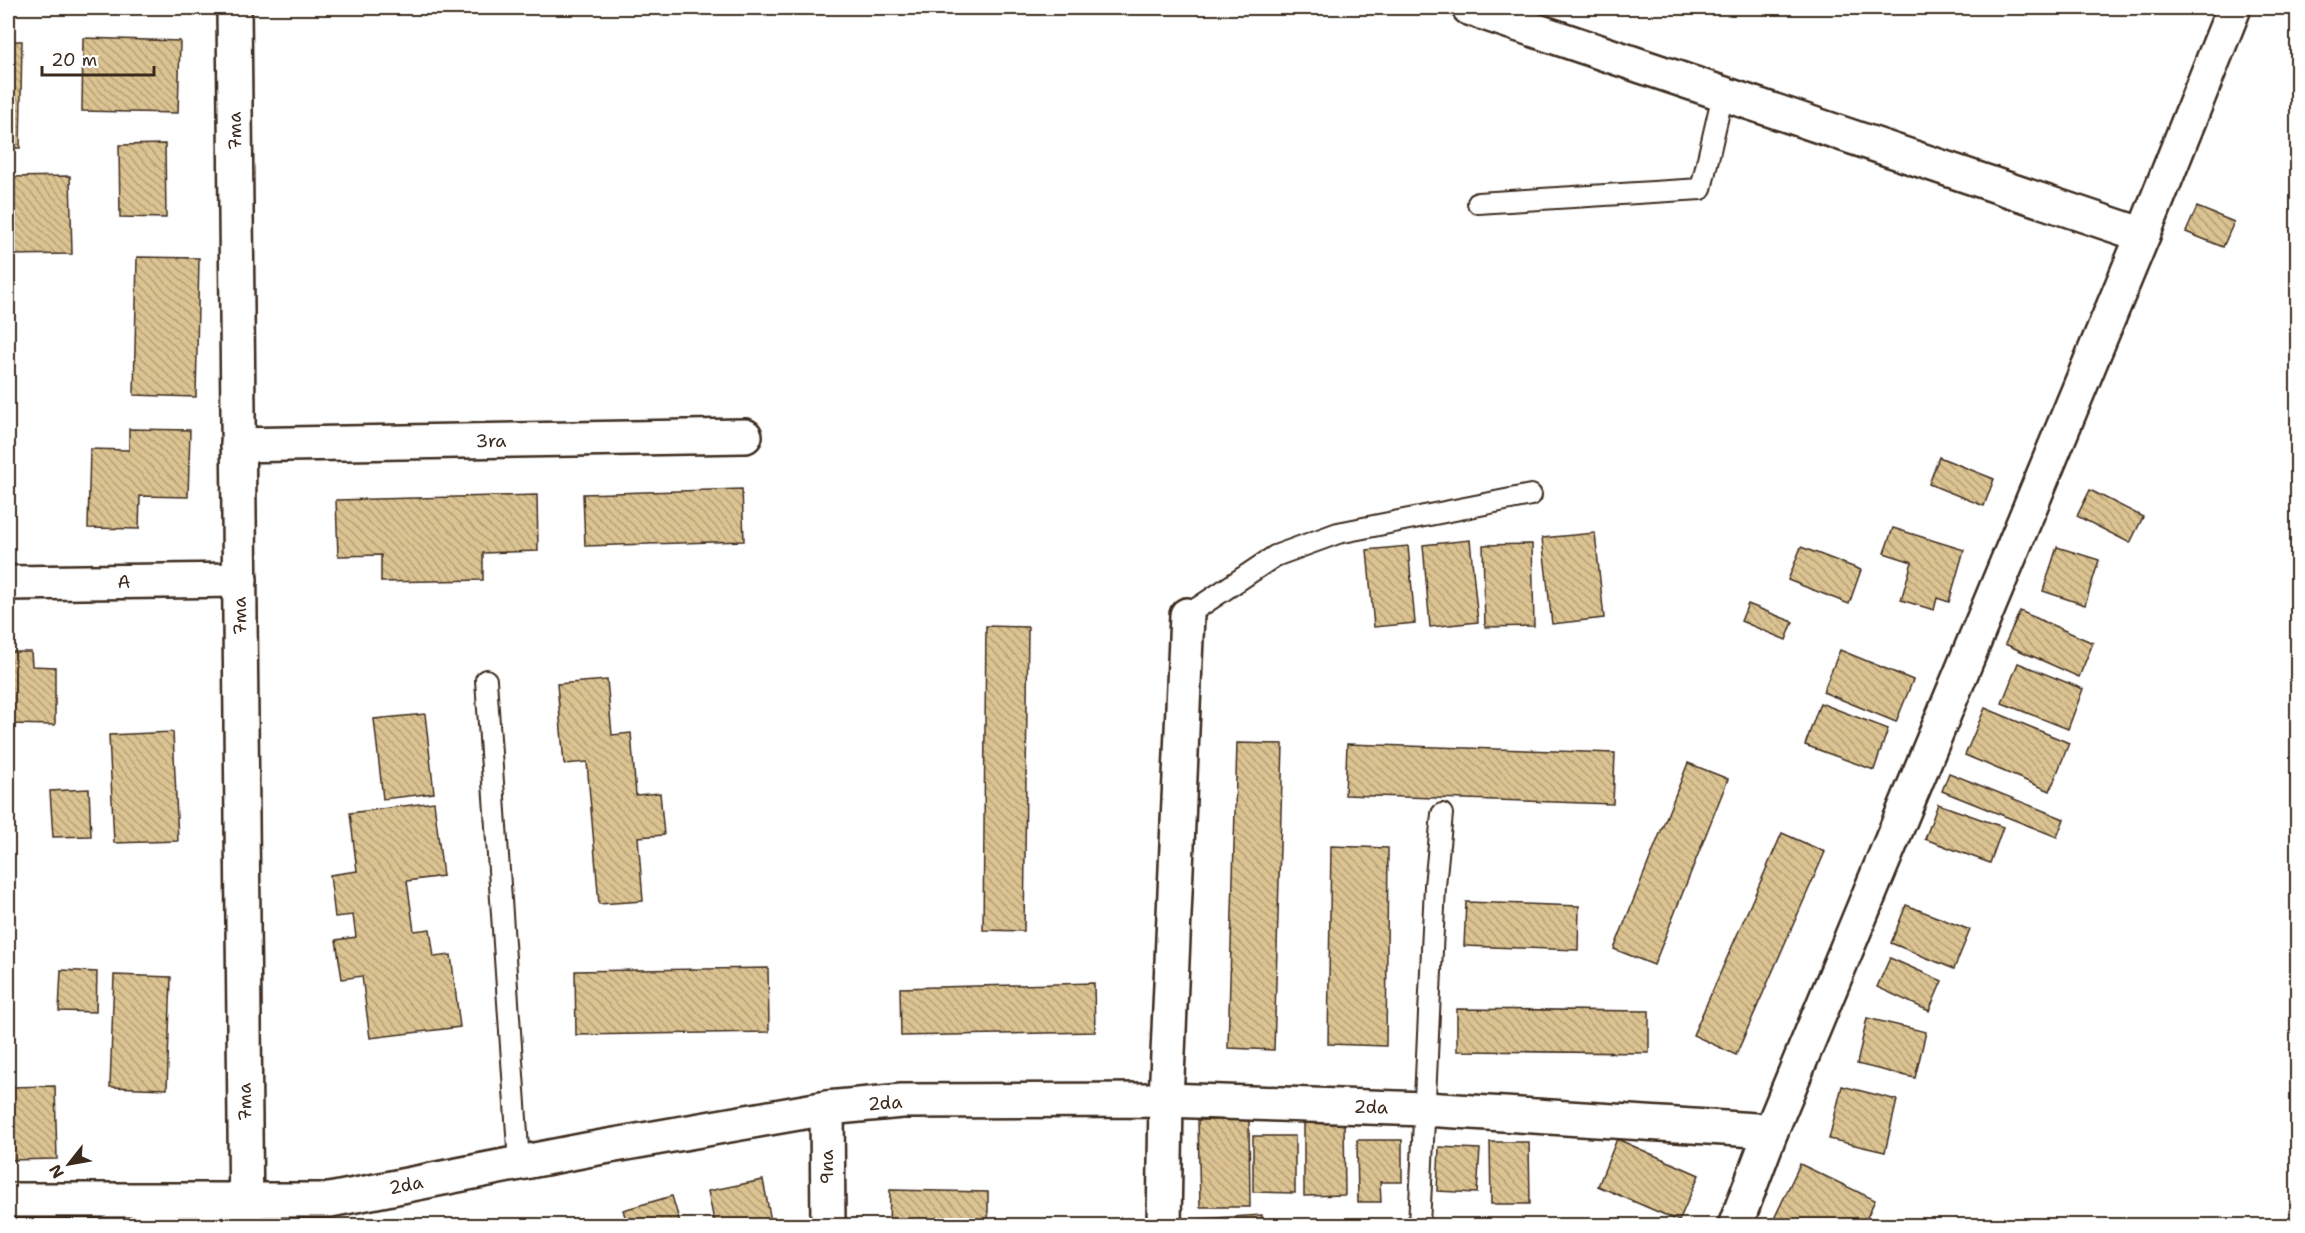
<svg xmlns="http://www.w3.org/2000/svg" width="2305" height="1233" font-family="'Shantell Sans',sans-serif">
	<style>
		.building { fill: url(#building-back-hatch); stroke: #3b2a1e; stroke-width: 1.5 }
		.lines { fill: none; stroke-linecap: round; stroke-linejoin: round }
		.service-casing { stroke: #3b2a1e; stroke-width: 24 }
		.minor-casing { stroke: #3b2a1e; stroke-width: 38 }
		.tertiary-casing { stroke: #3b2a1e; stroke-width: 38 }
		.service { stroke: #fff; stroke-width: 20 }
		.minor { stroke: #fff; stroke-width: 33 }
		.tertiary { stroke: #fff; stroke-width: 33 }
		.labels { text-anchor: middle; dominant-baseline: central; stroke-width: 4.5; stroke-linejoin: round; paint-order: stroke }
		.street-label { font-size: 18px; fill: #3b2a1e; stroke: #fff }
	</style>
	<defs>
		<pattern id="building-back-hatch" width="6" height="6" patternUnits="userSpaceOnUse" patternTransform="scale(1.5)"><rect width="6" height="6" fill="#dcc392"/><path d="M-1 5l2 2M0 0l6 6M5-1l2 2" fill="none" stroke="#b49f77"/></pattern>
	</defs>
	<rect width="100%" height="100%" fill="#fff"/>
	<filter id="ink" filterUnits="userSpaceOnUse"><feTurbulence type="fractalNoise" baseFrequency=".0167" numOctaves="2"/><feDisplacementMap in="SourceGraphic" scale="12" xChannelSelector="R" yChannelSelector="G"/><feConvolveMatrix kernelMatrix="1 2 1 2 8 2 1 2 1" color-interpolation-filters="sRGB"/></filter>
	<g filter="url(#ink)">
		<g class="building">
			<polygon points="83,38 180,41 178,113 82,111"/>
			<polygon points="8,41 22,41 20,148 8,148"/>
			<polygon points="165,144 166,218 120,217 119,145"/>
			<polygon points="70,176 72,254 8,255 8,177"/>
			<polygon points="2197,207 2234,222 2223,247 2186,232"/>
			<polygon points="137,257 199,258 196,397 134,395"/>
			<polygon points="129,429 190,430 188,497 140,496 139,529 88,528 90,449 129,450"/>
			<polygon points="1939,457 1994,479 1984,506 1929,484"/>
			<polygon points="742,489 744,541 585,546 583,494"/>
			<polygon points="2090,490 2143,517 2130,543 2077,516"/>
			<polygon points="537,495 538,551 483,553 483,580 381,582 381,555 338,556 336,500"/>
			<polygon points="1893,528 1964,550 1949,602 1937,598 1934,610 1901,600 1912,562 1884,553"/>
			<polygon points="1595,533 1604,618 1552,624 1542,538"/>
			<polygon points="1470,540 1478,622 1430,627 1423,545"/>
			<polygon points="1532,544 1534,626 1485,627 1483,545"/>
			<polygon points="1408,546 1415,623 1374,627 1367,550"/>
			<polygon points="1801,547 1861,570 1849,604 1788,580"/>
			<polygon points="2057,547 2099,560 2085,605 2043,591"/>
			<polygon points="1748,604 1793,622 1786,640 1741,621"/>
			<polygon points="2020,611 2093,643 2079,677 2005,644"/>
			<polygon points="986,626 1028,627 1024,931 983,930"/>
			<polygon points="1840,650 1913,680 1896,722 1823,692"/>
			<polygon points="8,652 31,652 32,666 55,667 55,725 8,724"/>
			<polygon points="2018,663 2083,689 2068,729 2002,703"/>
			<polygon points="607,680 612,735 631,733 636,795 660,793 664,835 638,837 643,901 599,904 587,762 564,764 557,684"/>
			<polygon points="1820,703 1888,729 1874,770 1805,745"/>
			<polygon points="1985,708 2069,743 2050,791 1965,755"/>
			<polygon points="425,714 434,793 383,799 374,719"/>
			<polygon points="173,732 178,841 114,843 109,735"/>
			<polygon points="1237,743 1283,744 1274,1050 1228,1048"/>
			<polygon points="1347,744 1615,753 1613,804 1345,795"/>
			<polygon points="1688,763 1728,779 1654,965 1614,949"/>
			<polygon points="1949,773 2064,819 2057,837 1942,791"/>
			<polygon points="89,789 91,836 53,837 50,791"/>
			<polygon points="434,802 443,876 407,881 414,931 430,929 434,957 451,955 460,1027 370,1038 362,976 342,979 336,940 356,937 353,915 335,917 330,875 357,871 350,813"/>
			<polygon points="1938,804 2003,827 1990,863 1925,839"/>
			<polygon points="1782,833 1825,852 1736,1055 1693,1035"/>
			<polygon points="1331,846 1388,848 1386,1046 1328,1044"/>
			<polygon points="1466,902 1579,906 1578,950 1464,946"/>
			<polygon points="1906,905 1970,930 1954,969 1891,943"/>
			<polygon points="1890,958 1942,981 1929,1011 1877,987"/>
			<polygon points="768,968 769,1032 576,1035 575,971"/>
			<polygon points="61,970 97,972 96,1012 59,1011"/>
			<polygon points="114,975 171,977 167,1089 110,1087"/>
			<polygon points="1094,983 1095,1032 901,1036 900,988"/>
			<polygon points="1457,1009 1649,1011 1649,1053 1457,1051"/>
			<polygon points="1867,1018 1926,1032 1915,1078 1857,1064"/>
			<polygon points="55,1086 57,1159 8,1160 8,1087"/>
			<polygon points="1842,1086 1897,1100 1885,1152 1829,1139"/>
			<polygon points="1198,1120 1249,1120 1250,1207 1200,1207"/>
			<polygon points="1344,1122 1345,1195 1304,1196 1304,1123"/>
			<polygon points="1253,1136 1295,1136 1295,1193 1253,1192"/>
			<polygon points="1617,1139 1699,1175 1679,1221 1598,1186"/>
			<polygon points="1357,1140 1402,1140 1402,1182 1380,1182 1381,1202 1358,1202"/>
			<polygon points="1490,1142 1529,1142 1530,1204 1491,1204"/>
			<polygon points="1439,1147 1480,1149 1477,1193 1437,1191"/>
			<polygon points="1800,1164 1875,1200 1863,1226 1783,1226 1773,1221"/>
			<polygon points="763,1180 772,1226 715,1226 708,1191"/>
			<polygon points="890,1190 988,1192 988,1226 889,1226"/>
			<polygon points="672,1196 681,1226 628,1226 623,1210"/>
			<polygon points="1262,1215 1262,1226 1201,1226 1200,1219"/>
			<polygon points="1313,1218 1397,1222 1397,1226 1313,1226"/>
		</g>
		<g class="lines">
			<g class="service-casing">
				<g id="service">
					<polyline points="1478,203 1701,189 1723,94"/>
					<polyline points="1187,615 1275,556 1338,533 1531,495"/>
					<polyline points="486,680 519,1163"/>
					<polyline points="1419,1226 1435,886 1442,814"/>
				</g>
			</g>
			<g class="minor-casing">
				<g id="minor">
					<polyline points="234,8 246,1226"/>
					<polyline points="1469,8 2143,235"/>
					<polyline points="238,445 745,436"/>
					<polyline points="8,583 240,580"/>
					<polyline points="827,1108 828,1226"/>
					<polyline points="1771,1131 2143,235 2234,8"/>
					<polyline points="1164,1226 1166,1100 1187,615"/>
				</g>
			</g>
			<g class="tertiary-casing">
				<polyline id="tertiary" points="8,1200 330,1200 586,1150 827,1108 902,1101 1166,1100 1425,1109 1771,1131 1735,1226"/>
			</g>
			<use href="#service" class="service"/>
			<use href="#minor" class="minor"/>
			<use href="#tertiary" class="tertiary"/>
		</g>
	</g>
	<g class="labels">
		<g class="street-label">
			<text transform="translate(235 131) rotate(-91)">7ma</text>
			<text transform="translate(491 441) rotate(-1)">3ra</text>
			<text transform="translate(124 582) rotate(-1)">A</text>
			<text transform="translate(240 616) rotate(-91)">7ma</text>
			<text transform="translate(245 1102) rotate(-91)">7ma</text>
			<text transform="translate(885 1103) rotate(-4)">2da</text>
			<text transform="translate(1371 1107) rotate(2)">2da</text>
			<text transform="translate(827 1167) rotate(-91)">9na</text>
			<text transform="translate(406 1185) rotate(-11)">2da</text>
		</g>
	</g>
	<rect width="2305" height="1233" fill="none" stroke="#fff" stroke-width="30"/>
	<rect x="15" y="15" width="2275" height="1203" fill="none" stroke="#3b2a1e" stroke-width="2" filter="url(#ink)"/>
	<g transform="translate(69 1164) rotate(239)" stroke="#ffffff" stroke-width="4.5" paint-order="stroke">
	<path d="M0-4.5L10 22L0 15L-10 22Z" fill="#3b2a1e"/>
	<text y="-9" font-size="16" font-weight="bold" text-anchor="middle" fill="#3b2a1e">N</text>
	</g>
	<path d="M42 66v9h112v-9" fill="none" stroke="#3b2a1e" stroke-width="3"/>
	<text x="51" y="66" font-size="18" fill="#3b2a1e" stroke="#ffffff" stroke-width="4.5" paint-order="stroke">20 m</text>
</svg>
